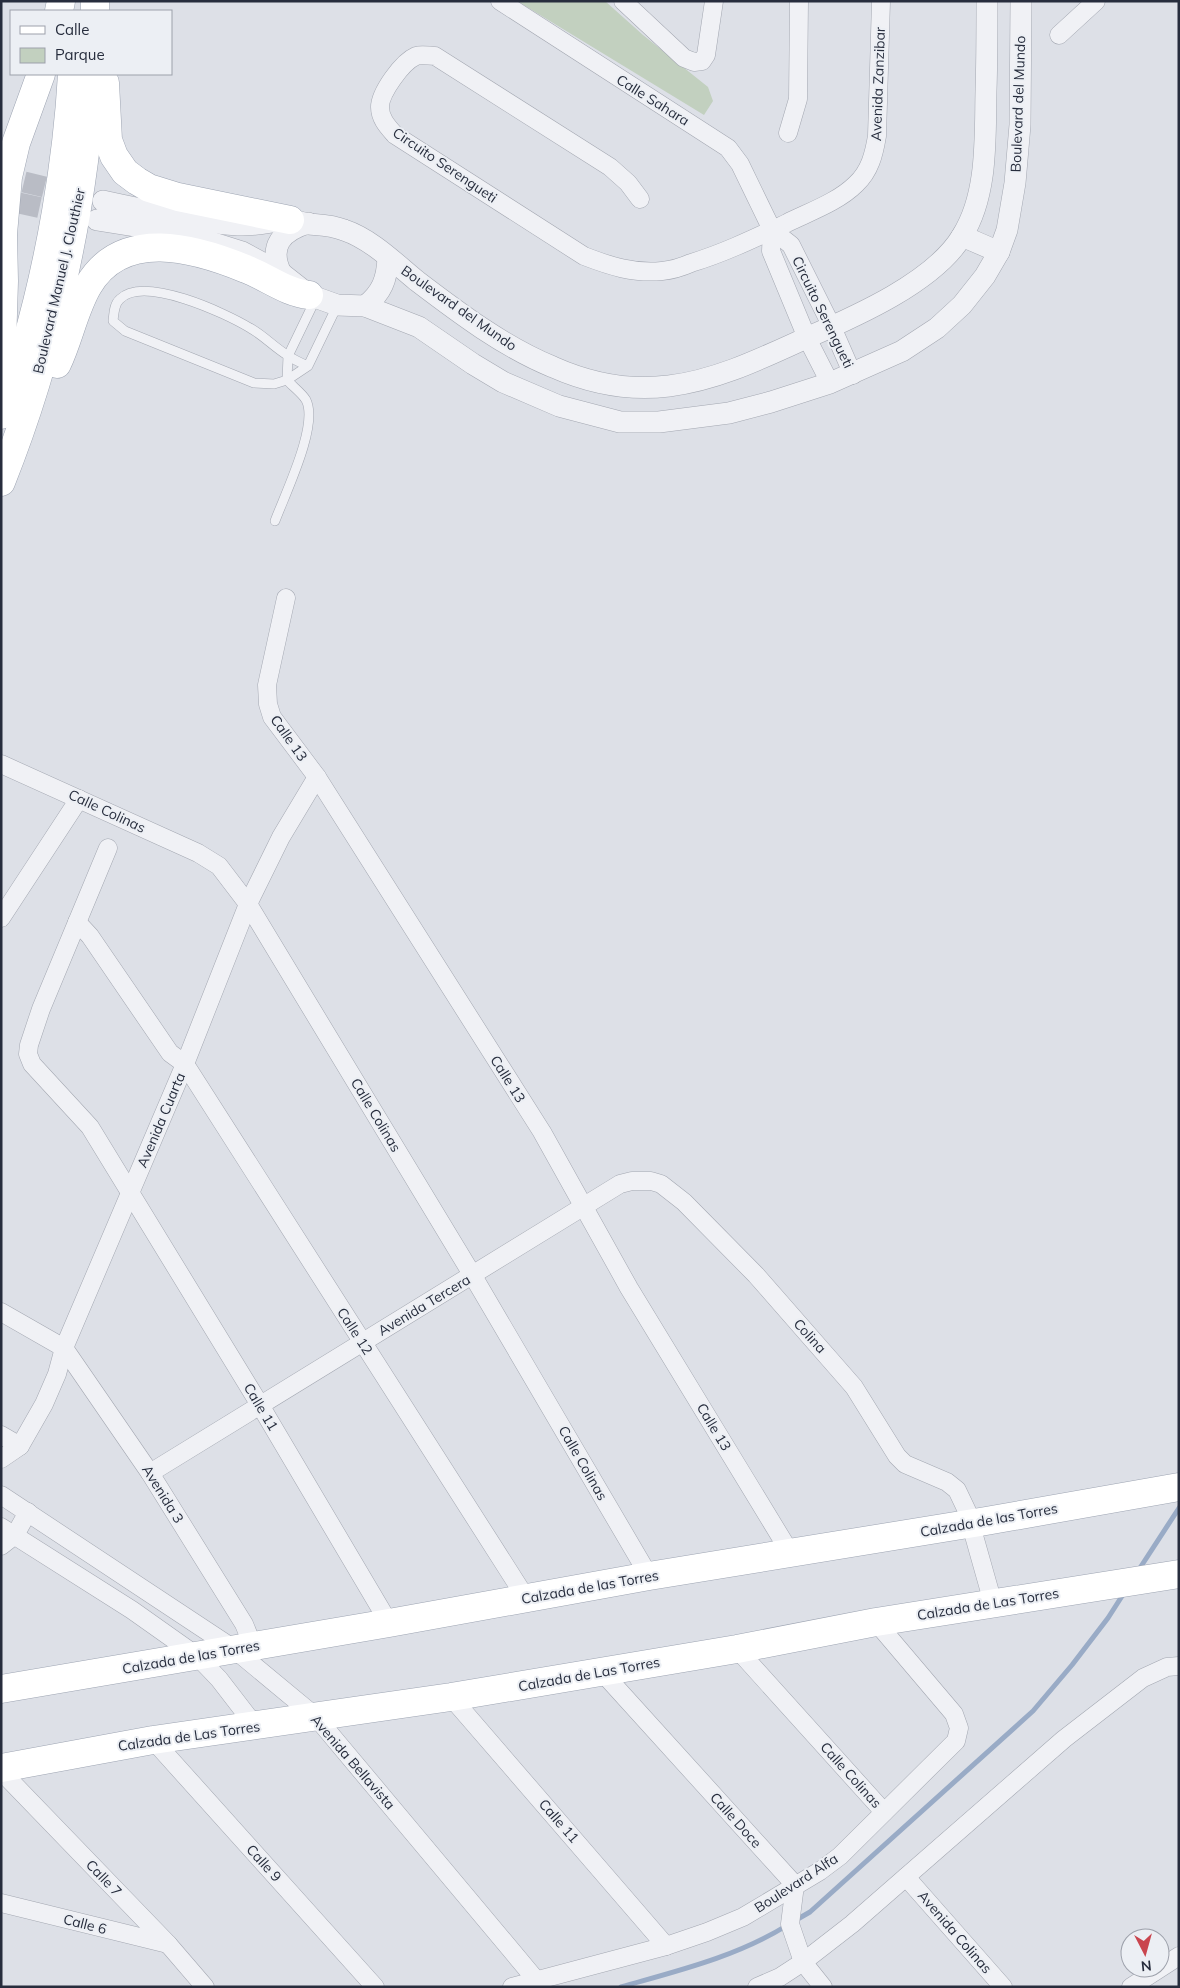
<svg xmlns="http://www.w3.org/2000/svg" width="1180" height="1988" font-family="Mulish,sans-serif">
	<style>
		.green { fill: #c2d0bf }
		.lines { fill: none; stroke-linecap: round; stroke-linejoin: round }
		.stream { stroke: #99abc6; stroke-width: 5 }
		.tertiary-tunnel { stroke: #b9bcc5; stroke-width: 21; stroke-dasharray: 21 11; stroke-linecap: butt }
		.service-casing { stroke: #a3a7b1; stroke-width: 10 }
		.minor-casing { stroke: #a3a7b1; stroke-width: 19 }
		.tertiary-casing { stroke: #a3a7b1; stroke-width: 22 }
		.primary-casing { stroke: #9da4b2; stroke-width: 29 }
		.service { stroke: #f0f1f5; stroke-width: 9 }
		.minor { stroke: #f0f1f5; stroke-width: 18 }
		.tertiary { stroke: #f0f1f5; stroke-width: 21 }
		.primary { stroke: #fff; stroke-width: 28 }
		.labels { text-anchor: middle; dominant-baseline: central; stroke-width: 4; stroke-linejoin: round; paint-order: stroke }
		.street-label { font-size: 14px; fill: #272d3d; stroke: #eceff4 }
	</style>
	<rect width="100%" height="100%" fill="#dde0e7"/>
	<polygon class="green" points="517,1 605,1 643,35 708,87 713,101 704,115"/>
	<g class="lines">
		<g class="stream">
			<polyline points="1138,1571 1179,1508"/>
			<polyline points="796,1920 810,1912 1033,1711 1072,1665 1108,1618 1124,1593"/>
			<path d="M621,1987C677,1971 736,1957 786,1926"/>
		</g>
		<g class="tertiary-tunnel">
			<polyline points="24,182 74,194"/>
			<polyline points="19,203 70,214"/>
		</g>
		<g class="service-casing">
			<g id="service">
				<path d="M308,366C301,363 294,360 287,355C274,347 263,335 250,328C225,313 144,275 120,299C114,304 114,313 113,321L125,331L254,383L274,384L287,380L308,366L337,306"/>
				<path d="M275,521C285,494 319,425 306,400C302,393 292,386 287,380L288,356L316,298"/>
			</g>
		</g>
		<g class="minor-casing">
			<g id="minor">
				<polyline points="500,1 728,148 740,164 772,230 771,251 807,338 830,383"/>
				<polyline points="623,1 684,58 694,62 702,61 706,55 714,1"/>
				<polyline points="1059,35 1096,1"/>
				<polyline points="788,133 798,99 799,1"/>
				<path d="M640,199L628,183L610,167L435,56C429,56 422,54 416,56C402,62 380,93 380,107C380,119 388,127 395,135L584,256C610,266 634,274 662,271C672,270 682,267 691,263C724,253 755,238 787,223C809,212 838,202 856,184C870,171 874,154 877,136L881,1"/>
				<polyline points="772,230 791,245 832,327 853,375"/>
				<polyline points="286,598 267,685 268,704 272,717 317,777 542,1132 629,1288 791,1554"/>
				<polyline points="1,764 198,853 219,866 248,904 473,1276 649,1576"/>
				<polyline points="108,848 41,1009 29,1045 28,1054 32,1064 90,1127 260,1405 389,1623"/>
				<polyline points="1,918 79,799"/>
				<polyline points="77,922 90,936 170,1053 185,1064 526,1598"/>
				<polyline points="1,1312 64,1348 150,1473 244,1624 253,1646"/>
				<polyline points="1,1435 20,1446"/>
				<polyline points="1,1459 20,1446 44,1404 57,1374 64,1348 185,1064 248,904 281,837 317,777"/>
				<polyline points="150,1473 620,1184 632,1181 651,1181 661,1184 684,1202 756,1275 854,1387 897,1456 905,1464 947,1482 957,1490 967,1511 993,1603"/>
				<polyline points="1,1495 234,1649 316,1717 542,1987"/>
				<polyline points="1,1527 132,1610 197,1656 219,1679 256,1727"/>
				<polyline points="1,1546 15,1535 28,1512"/>
				<polyline points="737,1649 884,1812"/>
				<polyline points="602,1672 795,1885 790,1924 803,1962 823,1987"/>
				<polyline points="451,1697 666,1946"/>
				<polyline points="153,1740 375,1987"/>
				<polyline points="1,1771 168,1944 205,1987"/>
				<polyline points="906,1877 1003,1987"/>
				<polyline points="1,1903 168,1944"/>
				<polyline points="512,1987 666,1946 707,1932 743,1917 820,1871 840,1856 956,1741 959,1728 954,1714 876,1622"/>
				<polyline points="757,1987 780,1977 803,1962 852,1924 1064,1739 1143,1678 1167,1667 1179,1666"/>
				<polyline points="1131,1987 1179,1956"/>
			</g>
		</g>
		<g class="tertiary-casing">
			<g id="tertiary">
				<path d="M103,201C147,210 193,222 238,225C255,226 269,222 286,220C294,219 301,223 309,224C321,225 332,225 344,230C371,239 395,263 417,281C459,313 504,347 553,367C589,383 630,391 669,386C717,380 760,359 804,339C852,318 934,283 962,236C988,195 985,138 986,91C987,61 987,31 987,1"/>
				<polyline points="97,220 185,234 242,252 281,273 309,295 337,305 365,306 419,327 473,364 503,382 559,406 620,422 659,422 729,413 771,402 830,383 902,351 937,328 962,305 985,276 999,252 1007,230 1015,183 1020,125 1021,1"/>
				<polyline points="962,236 999,252"/>
				<path d="M281,273C268,246 282,231 308,223"/>
				<path d="M365,306C382,293 387,279 388,258"/>
			</g>
		</g>
		<g class="primary-casing">
			<g id="primary">
				<polyline points="59,11 61,1"/>
				<polyline points="95,11 95,1"/>
				<polyline points="105,83 108,140 114,156 125,172 137,181 149,188 178,197 290,220"/>
				<path d="M57,364C69,339 74,310 88,286C122,227 195,248 246,269C267,277 287,293 309,295"/>
				<polyline points="1,378 4,281 3,234 8,177 16,143 41,74"/>
				<path d="M1,415C9,392 18,370 25,347C50,261 67,163 72,74"/>
				<path d="M1,482C51,357 85,208 92,74"/>
				<polyline points="1,1689 389,1623 649,1576 986,1521 1179,1487"/>
				<polyline points="1,1768 153,1740 451,1697 737,1649 876,1622 1179,1574"/>
			</g>
		</g>
		<use href="#service" class="service"/>
		<use href="#minor" class="minor"/>
		<use href="#tertiary" class="tertiary"/>
		<use href="#primary" class="primary"/>
	</g>
	<g class="labels">
		<g class="street-label">
			<text transform="translate(878 84) rotate(-88)">Avenida Zanzibar</text>
			<text transform="translate(653 100) rotate(32)">Calle Sahara</text>
			<text transform="translate(1018 104) rotate(-88)">Boulevard del Mundo</text>
			<text transform="translate(445 165) rotate(34)">Circuito Serengueti</text>
			<text transform="translate(59 281) rotate(-77)">Boulevard Manuel J. Clouthier</text>
			<text transform="translate(459 308) rotate(35)">Boulevard del Mundo</text>
			<text transform="translate(823 312) rotate(64)">Circuito Serengueti</text>
			<text transform="translate(289 738) rotate(55)">Calle 13</text>
			<text transform="translate(107 811) rotate(25)">Calle Colinas</text>
			<text transform="translate(508 1079) rotate(58)">Calle 13</text>
			<text transform="translate(376 1115) rotate(59)">Calle Colinas</text>
			<text transform="translate(161 1120) rotate(-67)">Avenida Cuarta</text>
			<text transform="translate(424 1305) rotate(-31)">Avenida Tercera</text>
			<text transform="translate(355 1331) rotate(57)">Calle 12</text>
			<text transform="translate(810 1336) rotate(48)">Colina</text>
			<text transform="translate(261 1407) rotate(59)">Calle 11</text>
			<text transform="translate(714 1427) rotate(59)">Calle 13</text>
			<text transform="translate(583 1463) rotate(60)">Calle Colinas</text>
			<text transform="translate(163 1494) rotate(58)">Avenida 3</text>
			<text transform="translate(989 1520) rotate(-10)">Calzada de las Torres</text>
			<text transform="translate(590 1587) rotate(-10)">Calzada de las Torres</text>
			<text transform="translate(988 1604) rotate(-9)">Calzada de Las Torres</text>
			<text transform="translate(191 1657) rotate(-10)">Calzada de las Torres</text>
			<text transform="translate(589 1674) rotate(-10)">Calzada de Las Torres</text>
			<text transform="translate(189 1736) rotate(-8)">Calzada de Las Torres</text>
			<text transform="translate(353 1762) rotate(49)">Avenida Bellavista</text>
			<text transform="translate(851 1775) rotate(48)">Calle Colinas</text>
			<text transform="translate(736 1820) rotate(48)">Calle Doce</text>
			<text transform="translate(559 1821) rotate(49)">Calle 11</text>
			<text transform="translate(264 1863) rotate(48)">Calle 9</text>
			<text transform="translate(104 1878) rotate(46)">Calle 7</text>
			<text transform="translate(796 1883) rotate(-33)">Boulevard Alfa</text>
			<text transform="translate(85 1924) rotate(14)">Calle 6</text>
			<text transform="translate(955 1932) rotate(49)">Avenida Colinas</text>
		</g>
	</g>
	<rect width="1180" height="1988" fill="none" stroke="#272d3d" stroke-width="5"/>
	<rect x="10" y="10" width="162" height="65" fill="#eceff4" stroke="#9da1ab"/>
	<rect x="20" y="26" width="25" height="8" fill="#ffffff" stroke="#9da1ab"/>
	<text x="55" y="35" font-size="15" fill="#272d3d">Calle</text>
	<rect x="20" y="48" width="25" height="15" fill="#c2d0bf" stroke="#9da1ab"/>
	<text x="55" y="60" font-size="15" fill="#272d3d">Parque</text>
	<g transform="translate(1145 1953) rotate(174)"><circle r="24" fill="#eceff4" stroke="#9da1ab"/>
	<path d="M0-4L9 19L0 12L-9 19Z" fill="#c9454e"/>
	<text y="-8" font-size="14" font-weight="bold" text-anchor="middle" fill="#272d3d">N</text>
	</g>
</svg>
